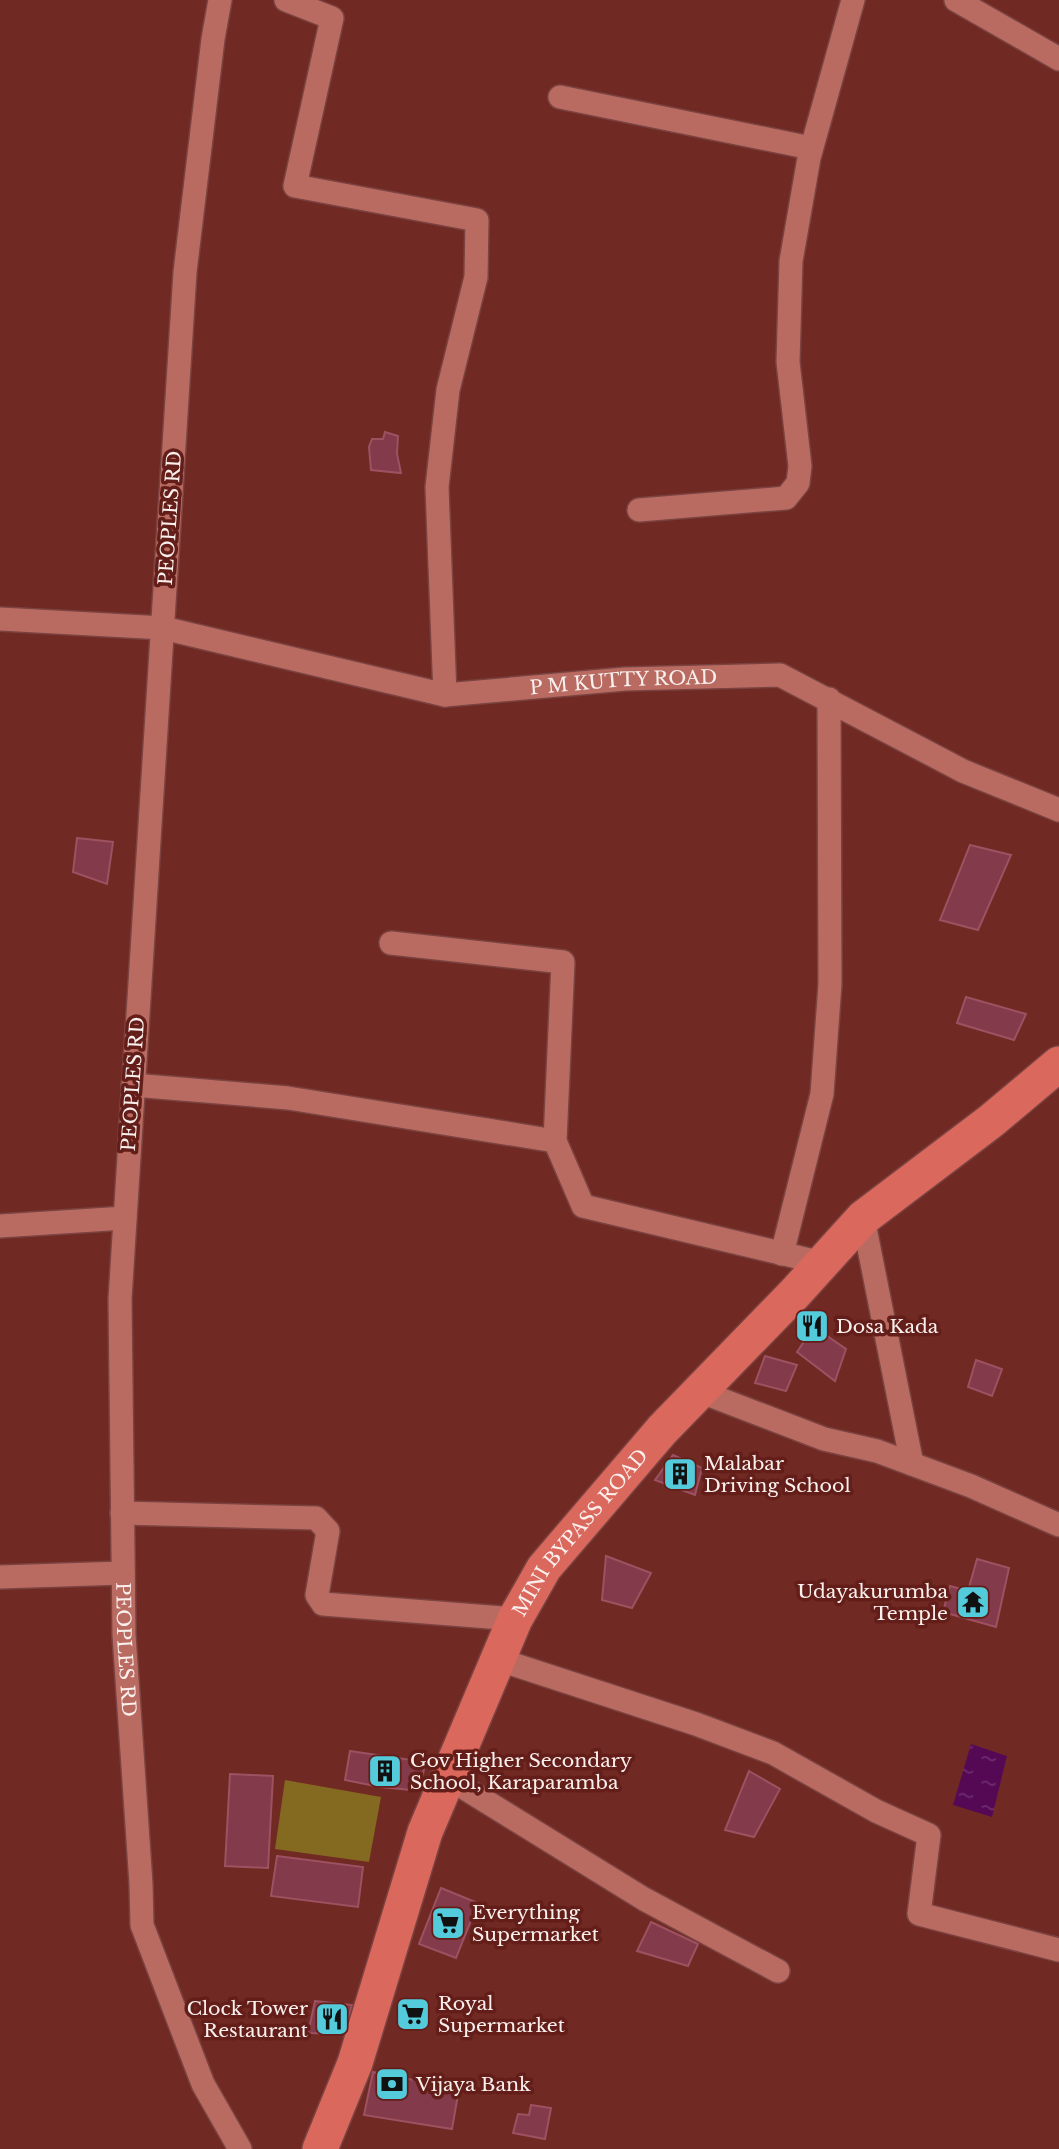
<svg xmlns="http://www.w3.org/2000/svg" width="1059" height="2149" font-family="'Libre Baskerville',serif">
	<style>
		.green { fill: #846920 }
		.water { fill: url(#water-ripples) }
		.building { fill: #833a4a; stroke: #9d5161; stroke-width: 2 }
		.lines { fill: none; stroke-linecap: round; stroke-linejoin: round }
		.street-casing { stroke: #7a4240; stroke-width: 26 }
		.primary-casing { stroke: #7a4240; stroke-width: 38 }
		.street { stroke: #b96b61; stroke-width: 23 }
		.primary { stroke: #db685c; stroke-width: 35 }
		.labels { text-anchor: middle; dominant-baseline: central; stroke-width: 7; stroke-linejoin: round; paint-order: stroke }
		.street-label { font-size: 19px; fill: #f9f0ee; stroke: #641e19 }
		.poi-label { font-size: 19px; fill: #f9f0ee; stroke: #641e19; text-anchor: start }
	</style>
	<defs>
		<pattern id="water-ripples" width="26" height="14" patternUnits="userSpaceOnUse" patternTransform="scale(1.75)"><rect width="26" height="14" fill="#550955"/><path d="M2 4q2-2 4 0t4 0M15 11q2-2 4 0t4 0" fill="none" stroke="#6e2d6e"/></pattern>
	</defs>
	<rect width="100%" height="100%" fill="#702a23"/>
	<polygon class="green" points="285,1780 381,1797 369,1862 275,1849"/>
	<polygon class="water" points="971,1744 1007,1756 992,1817 953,1805"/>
	<g class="building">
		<polygon points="385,432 398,436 397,454 401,473 371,470 369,447 372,439 383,439"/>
		<polygon points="77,838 113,842 107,884 73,872"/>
		<polygon points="970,845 1011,855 978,930 940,920"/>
		<polygon points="966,997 1026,1014 1014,1040 957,1023"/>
		<polygon points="814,1327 846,1349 835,1381 797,1352"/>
		<polygon points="765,1356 797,1365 786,1391 755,1383"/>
		<polygon points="976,1360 1002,1369 992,1396 968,1387"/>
		<polygon points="673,1455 702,1468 695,1495 655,1480"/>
		<polygon points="606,1556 651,1573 632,1608 602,1600"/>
		<polygon points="977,1559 1009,1568 996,1627 943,1612 950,1586 968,1591"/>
		<polygon points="350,1751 425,1762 422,1781 411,1790 380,1787 345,1780"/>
		<polygon points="749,1771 780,1789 754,1837 725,1830"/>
		<polygon points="230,1774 273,1776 268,1868 225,1866"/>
		<polygon points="277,1856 363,1867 358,1907 271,1896"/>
		<polygon points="441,1888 478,1903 456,1958 419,1944"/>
		<polygon points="651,1922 698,1944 688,1966 637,1951"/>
		<polygon points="315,2001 352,2005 343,2034 308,2033"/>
		<polygon points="373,2072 459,2089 452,2129 364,2115"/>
		<polygon points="531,2105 551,2108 545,2139 513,2133 518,2114 529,2115"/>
	</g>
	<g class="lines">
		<g class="street-casing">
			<g id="street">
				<path id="s1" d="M220,0L213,39L185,272L120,1299L124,1635L141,1884L142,1925L203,2084L240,2149"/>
				<polyline points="286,0 332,18 295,186 477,220 476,277 448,390 437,487 445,695"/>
				<polyline points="956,0 1059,59"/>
				<polyline points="560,97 811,148"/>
				<polyline points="639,510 786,498 798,483 800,466 788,362 791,261 809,158 853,0"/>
				<path id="s2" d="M0,619L163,628L445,695L625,679L780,675L963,771L1059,810"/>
				<polyline points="391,943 563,962 555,1141 583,1206 822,1263"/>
				<polyline points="133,1085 288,1098 555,1141"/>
				<polyline points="863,1218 912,1464 971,1486 1059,1525"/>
				<polyline points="0,1226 125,1218"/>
				<polyline points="782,1254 822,1094 830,984 829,699"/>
				<polyline points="699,1391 824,1439 877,1451 912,1464"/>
				<polyline points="122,1513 316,1518 328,1531 317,1595 323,1604 515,1619"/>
				<polyline points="0,1577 123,1573"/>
				<polyline points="497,1659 696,1724 773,1753 876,1811 929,1835 919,1914 1059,1950"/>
				<polyline points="448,1778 644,1899 778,1971"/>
			</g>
		</g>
		<g class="primary-casing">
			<g id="primary">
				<path id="s3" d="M320,2149L355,2063L425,1832L515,1619L544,1568L662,1430L796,1292L863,1218L991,1121L1059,1064"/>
			</g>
		</g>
		<use href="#street" class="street"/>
		<use href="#primary" class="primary"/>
	</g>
	<defs>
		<g id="restaurant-square" transform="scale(1.75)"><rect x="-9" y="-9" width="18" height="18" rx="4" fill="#53cbdb" stroke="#641e19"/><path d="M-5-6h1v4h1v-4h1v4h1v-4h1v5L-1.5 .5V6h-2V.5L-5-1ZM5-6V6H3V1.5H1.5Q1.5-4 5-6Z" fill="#111"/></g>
		<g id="building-square" transform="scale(1.75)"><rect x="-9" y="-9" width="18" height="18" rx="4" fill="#53cbdb" stroke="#641e19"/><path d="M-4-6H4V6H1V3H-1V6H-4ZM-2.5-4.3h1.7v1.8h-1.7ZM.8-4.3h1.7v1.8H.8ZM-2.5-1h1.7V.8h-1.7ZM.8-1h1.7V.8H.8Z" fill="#111"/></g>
		<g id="temple-square" transform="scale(1.75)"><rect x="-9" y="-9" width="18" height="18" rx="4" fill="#53cbdb" stroke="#641e19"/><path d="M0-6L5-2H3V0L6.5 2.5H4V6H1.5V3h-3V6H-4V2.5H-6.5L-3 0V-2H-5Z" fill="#111"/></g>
		<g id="supermarket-square" transform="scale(1.75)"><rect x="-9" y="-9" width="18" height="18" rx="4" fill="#53cbdb" stroke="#641e19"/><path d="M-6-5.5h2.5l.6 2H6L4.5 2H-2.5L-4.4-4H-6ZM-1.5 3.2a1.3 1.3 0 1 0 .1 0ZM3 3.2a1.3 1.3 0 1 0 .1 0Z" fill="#111"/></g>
		<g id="bank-square" transform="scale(1.75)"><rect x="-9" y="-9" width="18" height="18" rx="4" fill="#53cbdb" stroke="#641e19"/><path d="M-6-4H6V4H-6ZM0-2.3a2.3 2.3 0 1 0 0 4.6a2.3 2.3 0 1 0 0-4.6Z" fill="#111"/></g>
	</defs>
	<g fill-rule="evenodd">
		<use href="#restaurant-square" x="812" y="1326"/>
		<use href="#building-square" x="680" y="1474"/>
		<use href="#temple-square" x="973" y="1602"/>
		<use href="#building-square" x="385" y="1771"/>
		<use href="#supermarket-square" x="448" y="1923"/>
		<use href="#supermarket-square" x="413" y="2014"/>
		<use href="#restaurant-square" x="332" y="2019"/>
		<use href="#bank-square" x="392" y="2084"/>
	</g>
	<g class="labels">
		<g class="street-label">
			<text transform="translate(170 518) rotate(-86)">PEOPLES RD</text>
			<text stroke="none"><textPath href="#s2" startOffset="632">P M KUTTY ROAD</textPath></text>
			<text transform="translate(133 1084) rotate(-86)">PEOPLES RD</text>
			<text stroke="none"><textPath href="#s3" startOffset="674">MINI BYPASS ROAD</textPath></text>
			<text stroke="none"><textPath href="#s1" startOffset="1654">PEOPLES RD</textPath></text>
		</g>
		<g class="poi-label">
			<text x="836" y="1326">Dosa Kada</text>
			<text x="704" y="1463">Malabar<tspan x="704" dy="22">Driving School</tspan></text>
			<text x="948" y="1591" text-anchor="end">Udayakurumba<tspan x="948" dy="22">Temple</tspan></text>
			<text x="410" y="1760">Gov Higher Secondary<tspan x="410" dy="22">School, Karaparamba</tspan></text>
			<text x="472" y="1912">Everything<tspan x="472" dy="22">Supermarket</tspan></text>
			<text x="438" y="2003">Royal<tspan x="438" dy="22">Supermarket</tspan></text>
			<text x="308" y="2008" text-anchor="end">Clock Tower<tspan x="308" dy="22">Restaurant</tspan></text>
			<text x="416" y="2084">Vijaya Bank</text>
		</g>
	</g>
</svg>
